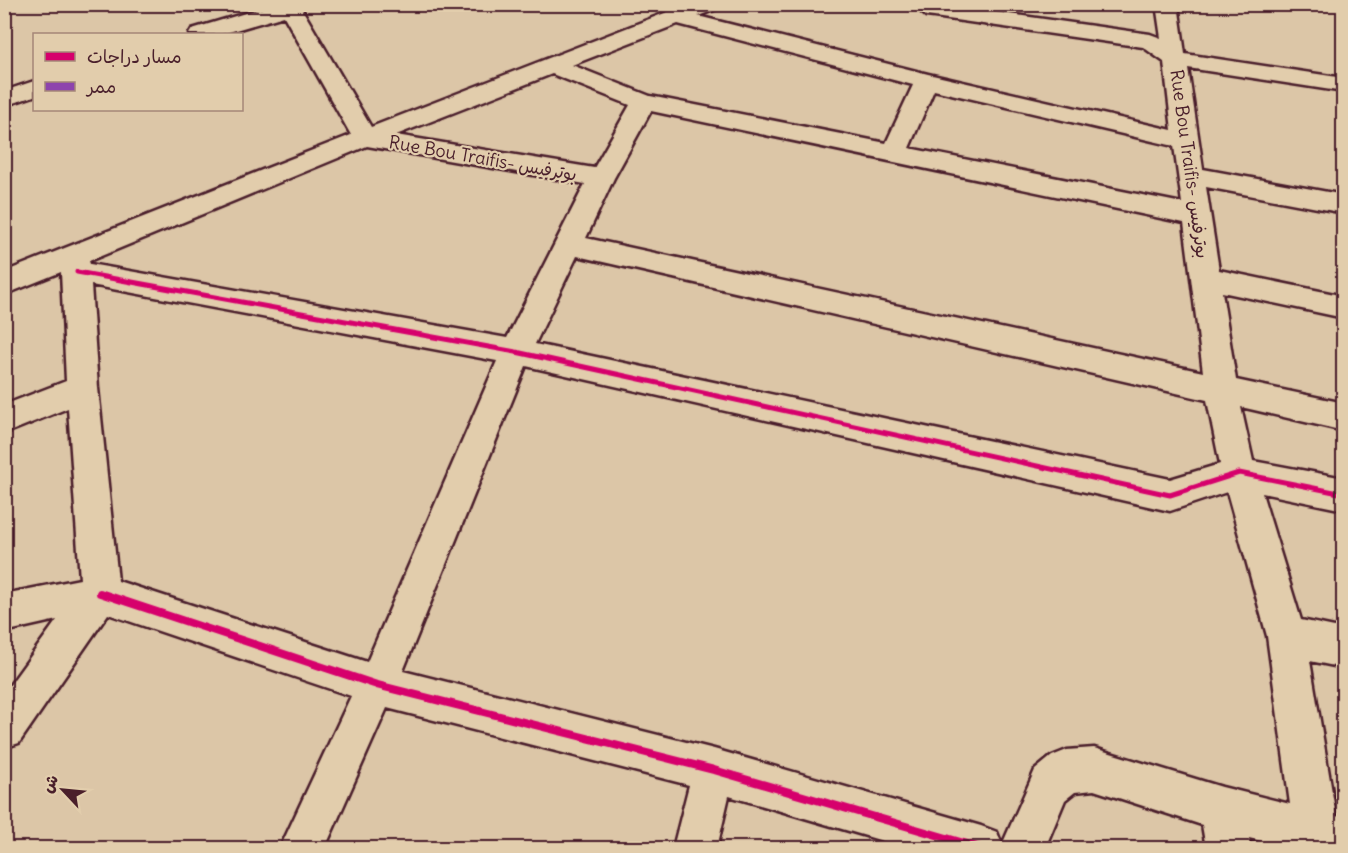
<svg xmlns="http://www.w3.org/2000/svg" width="1348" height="853" font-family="Delius,'Playpen Sans Arabic',sans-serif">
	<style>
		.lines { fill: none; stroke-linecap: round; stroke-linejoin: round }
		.minor-casing { stroke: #4a1f2b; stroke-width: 5 }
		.minor { fill: #e2cdac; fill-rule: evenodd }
		.quiet { stroke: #8e44ad; stroke-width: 3; stroke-dasharray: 7 3; stroke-linecap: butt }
		.cycleway-far1-casing { stroke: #e2cdac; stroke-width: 9 }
		.cycleway-casing { stroke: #e2cdac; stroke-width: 11 }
		.cycleway-far1 { stroke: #d6006c; stroke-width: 5 }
		.cycleway { stroke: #d6006c; stroke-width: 8 }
		.labels { text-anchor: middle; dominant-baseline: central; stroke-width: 4.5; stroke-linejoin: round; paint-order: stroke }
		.far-street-label { font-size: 18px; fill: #4a1f2b; stroke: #e2cdac }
	</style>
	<rect width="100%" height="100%" fill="#dcc6a7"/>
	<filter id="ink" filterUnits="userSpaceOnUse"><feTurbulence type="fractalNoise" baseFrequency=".0167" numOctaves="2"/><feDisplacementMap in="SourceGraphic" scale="12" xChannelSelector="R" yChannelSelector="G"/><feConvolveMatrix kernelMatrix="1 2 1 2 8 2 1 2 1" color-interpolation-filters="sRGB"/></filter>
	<g filter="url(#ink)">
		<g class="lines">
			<g class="minor-casing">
				<g id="minor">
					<path d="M276,4H299L371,127L688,4H719L717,9L698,16L928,74L1172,130L1164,62L1143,47L934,17L926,16L912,4H938L1150,34L1161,38L1156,4H1178L1185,54L1344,78V92L1188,68L1203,169L1344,195V213L1206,187L1219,270L1344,296V318L1222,292L1236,380L1344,403V431L1241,407L1253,461L1344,478V510L1262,493L1301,620L1344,629V668L1310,661L1336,816L1344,818V848H1291L1249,838L1250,848H1206L1202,825L1094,790L1075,792L1065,800L1045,848H907L729,796L717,848H673L689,785L387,708L325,848H280L351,696L108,614L19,743L4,748V693L57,620L4,632V594L80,579L68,408L4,434V405L66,381L61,272L4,295V272L351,135L284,16L222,34H189L192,29ZM678,24L913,85L886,143L650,96L572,65ZM552,74L630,105L594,168L396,135ZM934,90L1174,146L1182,203L909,148ZM651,111L1184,223L1203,372L586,238L614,178ZM367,146L585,184L507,338L90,264L89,261ZM577,256L1207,400L1220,464L1170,479L535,344ZM91,285L497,361L367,662L118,581L98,388ZM526,366L1170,511L1227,492L1267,636L1290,804L1222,787L1094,748L1067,750L1052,756L1035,770L1002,845L997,832L981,826L714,749L403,671Z"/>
					<polygon points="34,81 34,96 4,106 4,91"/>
				</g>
			</g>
			<use href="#minor" class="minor"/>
			<polyline class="quiet" points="4,86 10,97"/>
			<g class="cycleway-far1-casing">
				<polyline id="cycleway-far1" points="77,272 516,352 1170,495 1239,473 1344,494"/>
			</g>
			<g class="cycleway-casing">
				<polyline id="cycleway" points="100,593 377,685 714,770 981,848"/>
			</g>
			<use href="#cycleway-far1" class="cycleway-far1"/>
			<use href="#cycleway" class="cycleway"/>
		</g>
	</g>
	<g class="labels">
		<g class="far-street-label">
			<text transform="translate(483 158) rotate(10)">Rue Bou Traifis- بوترفيس</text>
			<text transform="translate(1190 164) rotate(82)">Rue Bou Traifis- بوترفيس</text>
		</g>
	</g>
	<rect width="1348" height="853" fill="none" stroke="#e2cdac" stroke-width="24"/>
	<rect x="12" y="12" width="1324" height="829" fill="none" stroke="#4a1f2b" stroke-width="2" filter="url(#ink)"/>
	<rect x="33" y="33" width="210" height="78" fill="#e2cdac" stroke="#a58778" stroke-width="1.5"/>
	<rect x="45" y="52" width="30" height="9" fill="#d6006c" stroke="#a58778" stroke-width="1.5"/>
	<text x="87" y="63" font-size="18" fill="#4a1f2b">مسار دراجات</text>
	<rect x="45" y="82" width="30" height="9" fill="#8e44ad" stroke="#a58778" stroke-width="1.5"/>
	<text x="87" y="93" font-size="18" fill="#4a1f2b">ممر</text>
	<g transform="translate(63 790) rotate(296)" stroke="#e2cdac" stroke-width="4.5" paint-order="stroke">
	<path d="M0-4.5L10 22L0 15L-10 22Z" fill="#4a1f2b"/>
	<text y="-9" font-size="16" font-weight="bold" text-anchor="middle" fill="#4a1f2b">ش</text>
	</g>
</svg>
